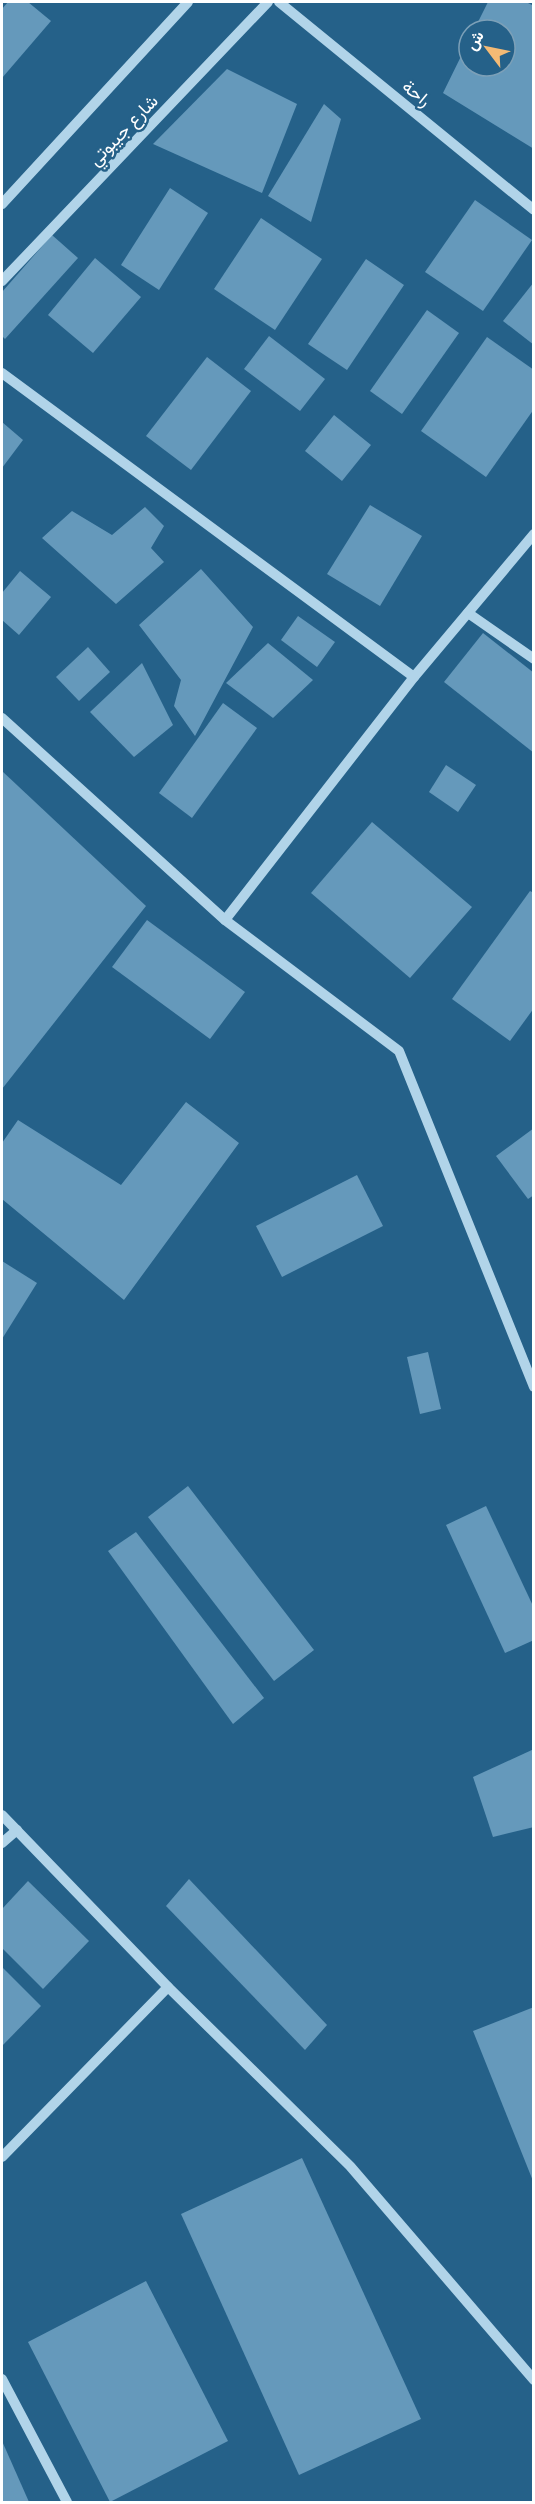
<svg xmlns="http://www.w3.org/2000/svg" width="535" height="2504" font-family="'Archivo Narrow',Vazirmatn,sans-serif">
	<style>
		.building { fill: #6599bb }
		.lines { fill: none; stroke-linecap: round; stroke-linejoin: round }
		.minor { stroke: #b1d4e9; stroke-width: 10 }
		.labels { text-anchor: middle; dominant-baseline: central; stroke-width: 5; stroke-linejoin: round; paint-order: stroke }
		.street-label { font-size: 18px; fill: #fff; stroke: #256189 }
	</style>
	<rect width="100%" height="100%" fill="#256189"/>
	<g class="building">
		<polygon points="8,2 28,2 51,21 2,78 2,9"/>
		<polygon points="488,2 526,2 534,6 534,149 443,93 469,40 469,66 505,66 505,30 474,30"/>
		<polygon points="227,69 297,104 262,193 153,144"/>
		<polygon points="324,104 341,119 311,222 268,196"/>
		<polygon points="170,188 208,213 159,290 121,265"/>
		<polygon points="475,200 532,240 483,311 425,272"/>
		<polygon points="261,218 322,259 275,330 214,289"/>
		<polygon points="52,235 78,258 5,339 2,336 2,292"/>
		<polygon points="95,258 141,297 93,353 48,315"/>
		<polygon points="366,259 404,285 347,370 308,344"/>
		<polygon points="534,282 534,345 503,321"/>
		<polygon points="427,310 459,333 402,414 370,391"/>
		<polygon points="269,336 325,379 300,411 244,369"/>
		<polygon points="487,337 534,370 534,409 486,477 421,431"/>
		<polygon points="207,357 251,391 191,470 146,436"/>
		<polygon points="334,415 371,445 342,481 305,451"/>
		<polygon points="2,422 23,440 2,468"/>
		<polygon points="370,505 422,536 380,606 327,574"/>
		<polygon points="145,507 164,526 151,548 164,562 116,604 42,538 72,511 112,535"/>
		<polygon points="201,569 253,627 195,736 174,706 181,680 139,625"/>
		<polygon points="20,571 51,597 19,635 2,620 2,593"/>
		<polygon points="298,616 335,642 317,667 281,640"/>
		<polygon points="483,633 534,673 534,753 444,682"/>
		<polygon points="268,643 313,680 273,718 226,683"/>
		<polygon points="88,647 110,672 79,701 56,677"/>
		<polygon points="142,663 173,725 134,757 90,712"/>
		<polygon points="223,703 257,728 192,818 159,793"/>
		<polygon points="446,765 476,785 458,812 429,792"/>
		<polygon points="2,771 146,906 2,1089"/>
		<polygon points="372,822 472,907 410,978 311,893"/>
		<polygon points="530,891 534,893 534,1008 510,1041 452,999"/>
		<polygon points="147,920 245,992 210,1039 112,967"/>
		<polygon points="186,1102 239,1143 124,1300 2,1199 2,1143 18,1120 121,1185"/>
		<polygon points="534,1128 534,1195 528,1199 496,1156"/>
		<polygon points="357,1175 383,1226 282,1277 256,1226"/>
		<polygon points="2,1261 37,1283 2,1339"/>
		<polygon points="428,1352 441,1409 420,1414 407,1357"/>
		<polygon points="188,1486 314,1650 274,1681 148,1517"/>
		<polygon points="486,1506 534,1608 534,1640 505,1653 446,1525"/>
		<polygon points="136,1532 264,1698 233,1724 108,1551"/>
		<polygon points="534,1749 534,1827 493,1837 473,1777"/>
		<polygon points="189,1879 327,2025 305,2050 166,1906"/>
		<polygon points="28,1881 89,1941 43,1989 2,1948 2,1909"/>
		<polygon points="2,1967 41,2006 2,2046"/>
		<polygon points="534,2007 534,2181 533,2181 473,2031"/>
		<polygon points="302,2158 421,2419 299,2475 181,2214"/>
		<polygon points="146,2281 228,2441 110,2502 28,2342"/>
		<polygon points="2,2441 29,2502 2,2502"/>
	</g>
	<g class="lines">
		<g class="minor">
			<polyline points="279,2 534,210"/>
			<polyline points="2,204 188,2"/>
			<polyline points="2,281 268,2"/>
			<polyline points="2,373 414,677"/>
			<polyline points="468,613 534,659"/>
			<polyline points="2,718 225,920 399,1051 534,1387"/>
			<polyline points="225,920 414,677 534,534"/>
			<polyline points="2,1815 168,1987 350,2166 534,2380"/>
			<polyline points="2,1843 17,1830"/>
			<polyline points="2,2157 168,1987"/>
			<polyline points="2,2379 67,2502"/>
		</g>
	</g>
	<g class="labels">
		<g class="street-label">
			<text transform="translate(417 93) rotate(39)">راحة</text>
			<text transform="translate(123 130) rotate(-46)">شارع جيبوتي</text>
		</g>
	</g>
	<rect width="535" height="2504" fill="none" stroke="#ffffff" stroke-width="6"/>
	<g transform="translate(487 48) rotate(302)"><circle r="28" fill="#256189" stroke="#7ca0b8" stroke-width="1.5"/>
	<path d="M0-4.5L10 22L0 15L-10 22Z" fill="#f3ba75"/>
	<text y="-9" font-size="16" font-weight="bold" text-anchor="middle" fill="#ffffff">ش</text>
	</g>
</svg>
